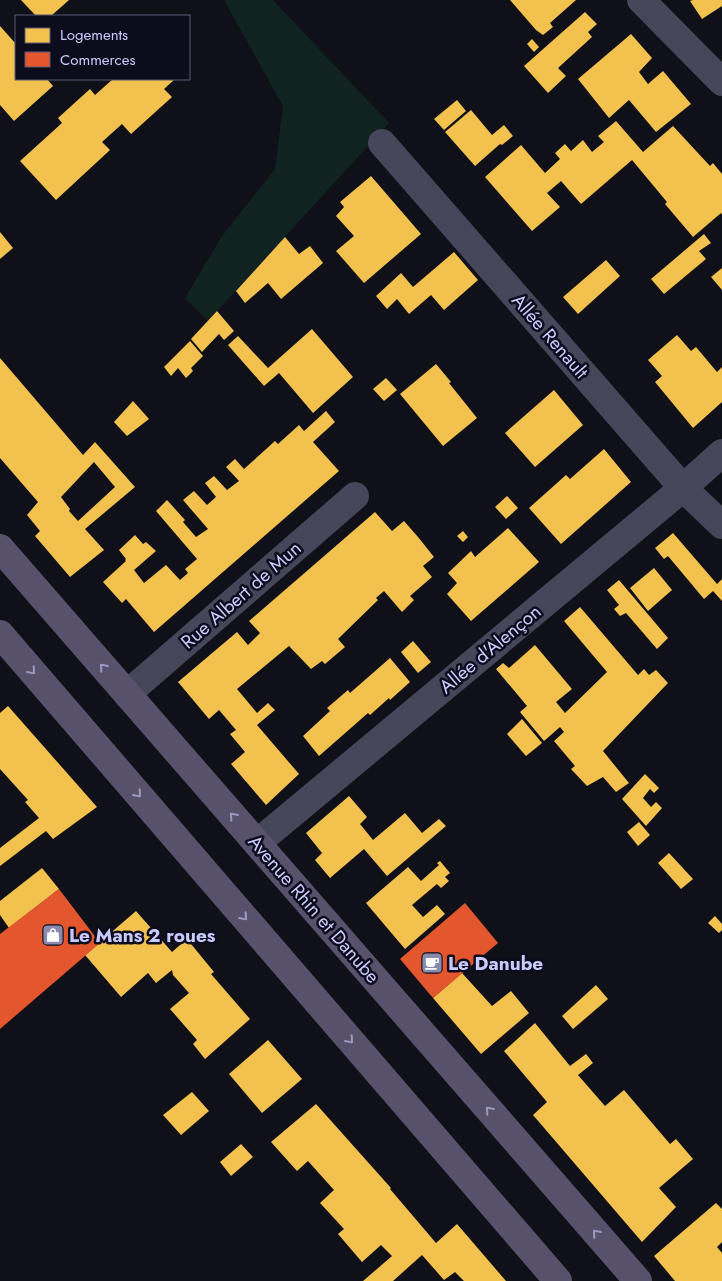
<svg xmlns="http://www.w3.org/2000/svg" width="722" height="1281" font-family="Jost,sans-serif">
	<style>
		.green { fill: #102321 }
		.homes { fill: #f2c14e; fill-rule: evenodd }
		.shops { fill: #e4572e }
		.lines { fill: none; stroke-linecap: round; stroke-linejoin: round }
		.minor { stroke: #454659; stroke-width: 28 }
		.primary { stroke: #57516b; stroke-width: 28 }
		.oneway { stroke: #9c9ac3 }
		.labels { text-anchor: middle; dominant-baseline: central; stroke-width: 5; stroke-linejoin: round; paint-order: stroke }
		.street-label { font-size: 19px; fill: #cacbfd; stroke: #0d0c1d }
		.poi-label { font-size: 19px; font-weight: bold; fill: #cacbfd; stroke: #0d0c1d; text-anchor: start }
	</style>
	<rect width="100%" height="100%" fill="#101019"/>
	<polygon class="green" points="224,0 273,0 389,123 208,321 185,298 222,236 275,169 283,106"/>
	<g class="homes">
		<polygon points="21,0 69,0 51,16 36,16"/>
		<polygon points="510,0 576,0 550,23 553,27 543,35 536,30"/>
		<polygon points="693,0 722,0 722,6 702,19 690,1"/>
		<polygon points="585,12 597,24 588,32 592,37 558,68 566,76 548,93 524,66"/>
		<polygon points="0,26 16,44 16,79 47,79 53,86 14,121 0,105"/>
		<polygon points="631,34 652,58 639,72 648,84 663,71 691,104 656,132 629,100 609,118 578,79"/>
		<polygon points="532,39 539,47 534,52 527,44"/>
		<polygon points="113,79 175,79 164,89 172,97 131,134 122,124 102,142 110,150 56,200 20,161 62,123 58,118 90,89 95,95"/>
		<polygon points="457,100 466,111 444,130 434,119"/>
		<polygon points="471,110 492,135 504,125 513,136 502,145 500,144 475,166 445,132"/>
		<polygon points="616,121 643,152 673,126 710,166 713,163 722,174 722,215 721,213 693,237 665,204 667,202 632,160 581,204 561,181 547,193 560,207 532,231 485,177 521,145 545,173 560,159 555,153 565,144 571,151 583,140 592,152 604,142 598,136"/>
		<polygon points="371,176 421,234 364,283 336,251 354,236 336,216 344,207 340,202"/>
		<polygon points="0,232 13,248 0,259"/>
		<polygon points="704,234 711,243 699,251 706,259 664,294 651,279"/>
		<polygon points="285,237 299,254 310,246 323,263 281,299 268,283 245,303 236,291"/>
		<polygon points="454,252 478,280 444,310 431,295 409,314 397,299 387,309 376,296 401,273 413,287"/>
		<polygon points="606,260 620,276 578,314 563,297"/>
		<polygon points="722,268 722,290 711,277"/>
		<polygon points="217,311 234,331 224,340 219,334 202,352 191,339"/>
		<polygon points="312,329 353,377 313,413 279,373 264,386 228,345 238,336 268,368"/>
		<polygon points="677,335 691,351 696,347 717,372 722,367 722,402 693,428 655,382 662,376 648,360"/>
		<polygon points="190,341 203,356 191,368 193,371 186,378 178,368 171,376 164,367"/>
		<path d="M0,358L83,455L95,442L135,487L85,529L104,550L70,577L35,536L40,531L27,515L38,502L0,458ZM94,462L115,487L78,521L69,511L70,509L61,497Z"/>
		<polygon points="436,364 451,382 449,383 477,418 443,446 400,394"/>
		<polygon points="386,378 397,390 384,401 373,389"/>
		<polygon points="554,390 583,425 535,467 505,433"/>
		<polygon points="133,401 149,419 127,436 114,422"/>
		<polygon points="326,411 335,422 313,442 339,471 154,632 126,599 122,603 103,582 126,561 125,560 126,559 119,550 135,535 143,544 146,542 156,551 134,570 144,583 166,565 180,580 188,573 185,569 197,559 156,511 167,500 185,520 183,522 196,537 208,529 183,500 194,491 207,505 216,497 205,483 214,476 227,490 239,481 226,467 235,459 244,469 275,441 278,444 299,425 304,431"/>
		<polygon points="604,449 631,482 561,544 529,508 566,475 570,479"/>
		<polygon points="507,496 518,508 506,519 495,507"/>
		<polygon points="375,512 392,531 404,521 418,537 434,557 423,566 432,577 410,596 414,600 402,612 384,591 376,598 378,600 338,639 345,647 325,664 322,661 311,669 289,646 237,689 257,713 268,703 275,710 257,725 299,774 266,805 231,764 245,752 230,734 236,730 219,710 209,719 178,682 237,632 248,645 260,633 249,621"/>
		<polygon points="508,528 539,562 471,621 447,594 457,583 448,573 471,551 475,557"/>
		<polygon points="463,531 468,537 463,542 457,536"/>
		<polygon points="673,533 717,584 722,579 722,601 713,591 704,599 668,556 664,559 655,548"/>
		<polygon points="654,568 672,590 648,611 630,588"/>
		<polygon points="619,580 668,638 657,649 626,613 620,616 614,609 619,605 607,590"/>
		<polygon points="580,607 638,675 644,669 649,675 656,670 668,683 603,751 629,783 616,792 603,777 587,786 571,769 575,766 554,741 564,732 560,727 544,741 520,712 527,706 496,669 503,663 509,668 535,645 572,689 556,702 565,713 607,672 564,621"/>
		<polygon points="413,641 431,662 418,673 401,652"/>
		<polygon points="390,658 410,682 390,700 389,698 370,715 368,713 319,756 303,736 330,711 327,708 348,690 350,693"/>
		<polygon points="8,706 97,807 53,839 46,831 0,866 0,848 39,818 25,802 28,800 0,769 0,713"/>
		<polygon points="522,719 542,743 526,756 507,734"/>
		<polygon points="645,774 659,788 654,793 650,789 643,798 651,807 656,802 662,808 646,826 622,799"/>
		<polygon points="349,796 367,817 360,824 373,840 405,813 422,833 439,819 446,826 387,876 364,849 330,878 315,860 322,853 306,833"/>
		<polygon points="639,822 650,835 638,846 627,832"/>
		<polygon points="669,853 693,879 681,889 658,863"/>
		<polygon points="440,861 450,873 445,877 449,881 441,888 437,884 412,905 423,917 437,905 445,914 405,949 366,903 408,867 421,881 439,865 437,863"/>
		<polygon points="42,868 59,889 9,928 0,915 0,901"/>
		<polygon points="136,911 172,952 187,939 214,972 211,974 250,1019 205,1059 193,1044 197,1040 170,1009 189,993 173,975 172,970 156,983 148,973 121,997 85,955"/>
		<polygon points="715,916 722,924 722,930 719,933 708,923"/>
		<polygon points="462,973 492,1006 511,991 529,1013 481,1054 433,998"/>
		<polygon points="596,985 608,999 573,1029 562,1016"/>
		<polygon points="535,1023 570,1066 586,1054 593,1063 578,1075 605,1106 624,1090 670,1144 676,1139 693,1159 659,1188 676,1207 642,1242 533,1115 547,1102 504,1051"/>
		<polygon points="268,1040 302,1079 262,1113 229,1074"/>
		<polygon points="192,1092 209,1111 181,1135 163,1115"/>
		<polygon points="316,1104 391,1188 390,1189 436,1243 457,1224 506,1281 464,1281 455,1272 444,1280 422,1255 393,1281 363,1281 392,1256 381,1245 362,1262 338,1234 344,1229 320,1203 334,1190 308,1161 297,1171 271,1142"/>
		<polygon points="241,1144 253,1157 231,1176 220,1162"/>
		<polygon points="716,1203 722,1209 722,1242 717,1247 722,1253 722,1281 675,1281 654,1256"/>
	</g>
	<g class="shops">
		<polygon points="59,889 100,943 0,1029 0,934"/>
		<polygon points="465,903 498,943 433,998 400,959"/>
	</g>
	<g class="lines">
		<g class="minor">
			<polyline points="641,0 722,82"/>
			<polyline points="382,143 683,488 722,525"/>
			<polyline points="127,694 355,496"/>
			<polyline points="257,843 683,488 722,453"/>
		</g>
		<g class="primary">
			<polyline points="0,548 638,1281"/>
			<polyline points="0,634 558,1281"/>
		</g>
	</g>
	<defs><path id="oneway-chevron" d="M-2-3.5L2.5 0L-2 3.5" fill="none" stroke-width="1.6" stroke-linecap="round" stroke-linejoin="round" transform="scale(1.25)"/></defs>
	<g class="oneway">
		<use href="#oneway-chevron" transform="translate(103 667) rotate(-131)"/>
		<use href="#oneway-chevron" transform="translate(32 671) rotate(49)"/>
		<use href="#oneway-chevron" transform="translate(138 794) rotate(49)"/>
		<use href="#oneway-chevron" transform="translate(233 816) rotate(-131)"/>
		<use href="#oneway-chevron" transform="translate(244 917) rotate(49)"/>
		<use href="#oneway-chevron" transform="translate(350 1040) rotate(49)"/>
		<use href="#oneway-chevron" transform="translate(489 1110) rotate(-131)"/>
		<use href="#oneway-chevron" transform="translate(596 1233) rotate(-131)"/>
	</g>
	<defs>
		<g id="shop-square" transform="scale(1.125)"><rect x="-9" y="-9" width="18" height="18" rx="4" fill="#898aad" stroke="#0d0c1d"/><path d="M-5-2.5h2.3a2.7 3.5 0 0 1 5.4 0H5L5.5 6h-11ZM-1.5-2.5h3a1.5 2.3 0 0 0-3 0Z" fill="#fff"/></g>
		<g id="cafe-square" transform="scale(1.125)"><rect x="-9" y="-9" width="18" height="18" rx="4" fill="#898aad" stroke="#0d0c1d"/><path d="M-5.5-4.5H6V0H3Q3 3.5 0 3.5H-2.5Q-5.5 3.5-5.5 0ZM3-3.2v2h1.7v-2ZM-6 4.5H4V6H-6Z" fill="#fff"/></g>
	</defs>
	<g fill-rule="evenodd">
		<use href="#shop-square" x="53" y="935"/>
		<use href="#cafe-square" x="432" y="963"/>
	</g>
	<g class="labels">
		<g class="street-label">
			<text transform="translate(550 336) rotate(49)">Allée Renault</text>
			<text transform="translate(241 595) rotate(-41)">Rue Albert de Mun</text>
			<text transform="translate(490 649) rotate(-40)">Allée d'Alençon</text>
			<text transform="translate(314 909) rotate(49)">Avenue Rhin et Danube</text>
		</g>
		<g class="poi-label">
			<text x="69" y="935">Le Mans 2 roues</text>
			<text x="448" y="963">Le Danube</text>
		</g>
	</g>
	<rect x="15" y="15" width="175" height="65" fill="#0d0c1d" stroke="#595877"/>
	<rect x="25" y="28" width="25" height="15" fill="#f2c14e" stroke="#595877"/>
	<text x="60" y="40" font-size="15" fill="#cacbfd">Logements</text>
	<rect x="25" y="52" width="25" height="15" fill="#e4572e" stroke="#595877"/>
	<text x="60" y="65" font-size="15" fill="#cacbfd">Commerces</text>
</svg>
